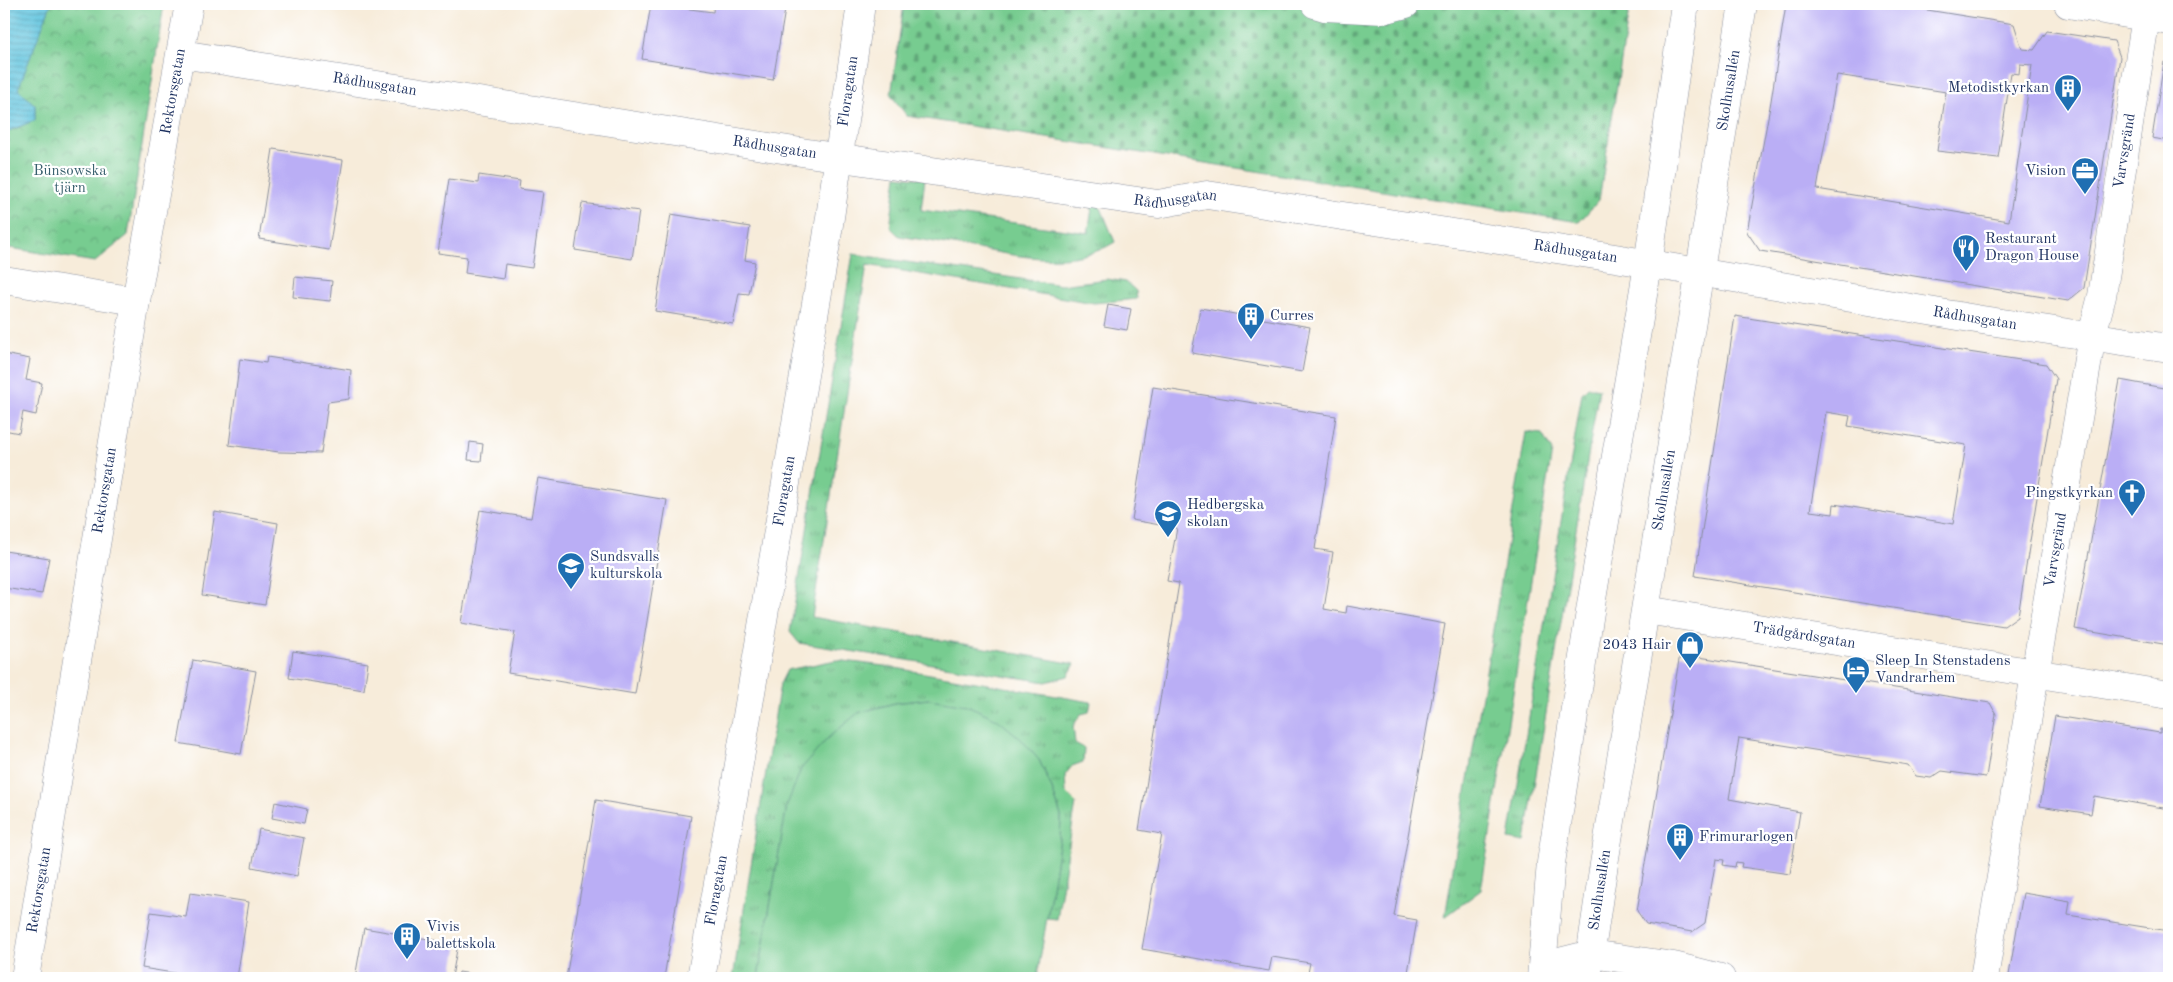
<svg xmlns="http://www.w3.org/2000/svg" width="2173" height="982" font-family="'Old Standard TT',serif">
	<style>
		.grass { fill: url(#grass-tufts); stroke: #497e77 }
		.cemetery { fill: url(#cemetery-stones); stroke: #497e77 }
		.park { fill: url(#park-crowns); stroke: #497e77 }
		.pitch { fill: #77cc90; stroke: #497e77 }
		.water { fill: url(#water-rules); stroke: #3e7a9e }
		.building { fill: #baaef5; fill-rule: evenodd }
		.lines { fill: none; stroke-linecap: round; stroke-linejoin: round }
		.minor-casing { stroke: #898e9c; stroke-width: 29 }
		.major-casing { stroke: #898e9c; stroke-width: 29 }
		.minor { stroke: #fff; stroke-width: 28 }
		.major { stroke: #fff; stroke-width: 28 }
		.labels { text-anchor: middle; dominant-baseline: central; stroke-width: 4.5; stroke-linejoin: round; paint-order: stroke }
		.street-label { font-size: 15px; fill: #1b2f5e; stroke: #fff }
		.poi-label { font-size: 15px; fill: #1b2f5e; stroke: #fff; text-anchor: start }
		.park-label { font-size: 15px; fill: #375e6d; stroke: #fff }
	</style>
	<defs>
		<pattern id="grass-tufts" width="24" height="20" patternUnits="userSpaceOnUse" patternTransform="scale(1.25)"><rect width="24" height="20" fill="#77cc90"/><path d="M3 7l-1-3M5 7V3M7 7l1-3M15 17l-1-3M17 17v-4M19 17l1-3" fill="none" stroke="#61a679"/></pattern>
		<pattern id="cemetery-stones" width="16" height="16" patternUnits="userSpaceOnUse" patternTransform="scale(1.25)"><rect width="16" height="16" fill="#77cc90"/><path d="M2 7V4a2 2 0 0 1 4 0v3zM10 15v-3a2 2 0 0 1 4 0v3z" fill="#61a679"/></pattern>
		<pattern id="park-crowns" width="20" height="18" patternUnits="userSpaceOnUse" patternTransform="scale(1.25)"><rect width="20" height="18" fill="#77cc90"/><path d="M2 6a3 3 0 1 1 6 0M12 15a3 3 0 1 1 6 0" fill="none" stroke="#61a679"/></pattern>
		<pattern id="water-rules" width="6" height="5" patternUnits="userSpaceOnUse" patternTransform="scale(1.25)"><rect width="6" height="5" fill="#61c5df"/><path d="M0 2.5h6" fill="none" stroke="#4fa0b8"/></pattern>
	</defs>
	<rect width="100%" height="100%" fill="#fff"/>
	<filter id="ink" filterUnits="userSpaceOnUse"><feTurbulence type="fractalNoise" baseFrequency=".02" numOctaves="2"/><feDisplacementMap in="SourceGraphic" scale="10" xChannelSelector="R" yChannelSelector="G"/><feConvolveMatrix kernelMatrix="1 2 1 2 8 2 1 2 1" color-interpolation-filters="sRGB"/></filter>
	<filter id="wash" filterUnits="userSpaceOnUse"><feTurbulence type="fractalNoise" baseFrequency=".0096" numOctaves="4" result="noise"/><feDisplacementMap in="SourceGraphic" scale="20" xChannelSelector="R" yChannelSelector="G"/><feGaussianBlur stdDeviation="1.12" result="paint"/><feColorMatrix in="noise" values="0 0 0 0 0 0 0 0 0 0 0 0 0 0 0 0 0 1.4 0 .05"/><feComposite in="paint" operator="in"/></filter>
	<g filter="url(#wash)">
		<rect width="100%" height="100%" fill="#f7ecda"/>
		<g class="grass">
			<path d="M897,176L925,179L921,210L1088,233L1093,202L1101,208L1115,242C1074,268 1023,257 978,249C951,245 925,240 899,236L890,227Z"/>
			<polygon points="853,254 1061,285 1107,279 1126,282 1136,291 1137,299 1094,303 867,265 812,617 1075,664 1068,676 1046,682 799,643 790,632"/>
			<polygon points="1588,387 1599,389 1525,842 1509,839 1582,393"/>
			<polygon points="1526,432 1542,434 1552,451 1481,890 1445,917"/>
			<polygon points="836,660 884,666 1091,702 1089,712 1081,714 1073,726 1075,743 1084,748 1083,762 1072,766 1065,775 1066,793 1076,803 1057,919 1047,918 1060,839 1061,816 1051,786 1039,760 929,699 895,703 858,713 787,805 758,978 733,978 780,684 787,670"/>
		</g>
		<polygon class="cemetery" points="904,4 1630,4 1599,200 1579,222 907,116 891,95"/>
		<polygon class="park" points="51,4 164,4 128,235 95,262 4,247 4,133 35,120 35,105 17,89"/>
		<polygon class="pitch" points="929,699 967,705 997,719 1020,738 1039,760 1051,786 1061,816 1060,839 1037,978 758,978 787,805 801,769 829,737 858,713 895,703"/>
		<polygon class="water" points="4,4 51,4 18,89 35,105 35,120 4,133"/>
		<g id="blocks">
			<g class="building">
				<polygon points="651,4 713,12 714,4 786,4 773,80 642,59"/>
				<path d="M1786,4H1890L2014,24L2022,49L2034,50L2047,31L2114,41L2120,57L2084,288L2068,301L1760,251L1747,232L1771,101ZM2020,64L2032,65L2009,221L1817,189L1837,75L1946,92L1937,151L1998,158L2011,73L2019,74Z"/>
				<polygon points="2164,62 2169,62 2169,141 2152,138"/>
				<polygon points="273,149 343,160 329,250 259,239"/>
				<polygon points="479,175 520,181 519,189 543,192 532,268 505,264 503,279 465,273 467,257 438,253 449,179 478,183"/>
				<polygon points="582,203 639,211 632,259 575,250"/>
				<polygon points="671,214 750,227 745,260 755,262 749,294 739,293 733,324 655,311"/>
				<polygon points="295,277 332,281 330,301 293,297"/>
				<polygon points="1108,305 1131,309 1127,330 1104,326"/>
				<polygon points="1200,308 1310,327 1302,372 1192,353"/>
				<path d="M1735,316L2046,364L2056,379L2018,616L2004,626L1695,576ZM1826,412L1850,416L1848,426L1966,445L1953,524L1834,504L1833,514L1810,511Z"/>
				<polygon points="4,354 30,359 26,380 42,383 36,415 23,412 19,433 4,430"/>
				<polygon points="267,357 351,370 349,399 328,402 321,453 279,452 229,445 240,359 266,363"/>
				<polygon points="2120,380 2169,389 2169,645 2075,629"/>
				<polygon points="1153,387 1336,416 1315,549 1333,552 1324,609 1346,613 1347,606 1445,624 1394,916 1417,920 1407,978 1384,975 1384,978 1307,978 1310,963 1272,957 1269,971 1142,949 1162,834 1139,830 1179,583 1167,581 1177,528 1132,520"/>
				<polygon points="470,442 483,444 481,461 468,460"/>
				<polygon points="538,478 667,500 635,694 508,673 515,632 461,623 480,510 531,518"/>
				<polygon points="215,512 278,523 265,605 202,595"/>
				<polygon points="5,551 49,558 42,594 4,588"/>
				<polygon points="293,651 368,663 364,690 289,678"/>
				<polygon points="1680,654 1990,703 1996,714 1986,777 1942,771 1931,778 1916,776 1908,765 1739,738 1729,799 1800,812 1790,874 1741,867 1742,863 1736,862 1735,867 1723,865 1724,860 1716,859 1705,923 1692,932 1646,924 1637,911"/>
				<polygon points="193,660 256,671 241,754 178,743"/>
				<polygon points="2055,716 2160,733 2160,729 2169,730 2169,809 2094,796 2091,814 2040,806"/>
				<polygon points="596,800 691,816 664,978 566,978"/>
				<polygon points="275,802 307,809 304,824 272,818"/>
				<polygon points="259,829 304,838 297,876 252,867"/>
				<polygon points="190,893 249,902 237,978 204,978 142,968 151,912 186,917"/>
				<polygon points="2023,893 2070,901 2068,915 2169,931 2169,978 2027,978 2009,975"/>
				<polygon points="364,928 458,944 452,977 439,975 439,978 355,978"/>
				<polygon points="459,972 484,976 483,978 458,978"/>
			</g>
		</g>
	</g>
	<g filter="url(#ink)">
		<use href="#blocks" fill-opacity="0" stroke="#898e9c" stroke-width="1"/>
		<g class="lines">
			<g class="minor-casing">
				<g id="minor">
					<polyline points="1315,4 1325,7 1383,10 1406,4"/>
					<polyline points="2068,4 2169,21"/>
					<path id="s1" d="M181,54L801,152L1158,204L1207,195L1615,258L1982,320L2169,348"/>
					<polyline points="4,280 136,301"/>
					<path id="s2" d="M1646,610L2169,695"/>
					<polyline points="1543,966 1591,954 1674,966 1721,978"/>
					<path id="s3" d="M25,978L136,301L189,4"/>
					<path id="s4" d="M701,978L734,794L827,238L861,4"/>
					<path id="s5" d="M1984,978L2092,335L2102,296L2148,4"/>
				</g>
			</g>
			<g class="major-casing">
				<g id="major">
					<polyline points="1541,978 1551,863 1592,599 1648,265 1685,4"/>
					<path id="s6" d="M1587,978L1600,889L1743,4"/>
				</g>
			</g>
			<use href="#minor" class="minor"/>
			<use href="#major" class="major"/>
		</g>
	</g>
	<defs>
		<g id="building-pin" transform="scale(1.4375)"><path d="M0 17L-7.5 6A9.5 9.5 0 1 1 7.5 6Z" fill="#1f6fb2" stroke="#fff"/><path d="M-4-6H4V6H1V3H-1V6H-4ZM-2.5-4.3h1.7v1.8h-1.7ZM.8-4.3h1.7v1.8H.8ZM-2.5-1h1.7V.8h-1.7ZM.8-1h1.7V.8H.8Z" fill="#fff"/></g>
		<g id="office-pin" transform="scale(1.4375)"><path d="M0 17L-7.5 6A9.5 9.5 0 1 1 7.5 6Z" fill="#1f6fb2" stroke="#fff"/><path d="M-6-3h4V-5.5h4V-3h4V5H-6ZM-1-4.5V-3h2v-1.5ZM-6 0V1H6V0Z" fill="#fff"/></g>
		<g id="restaurant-pin" transform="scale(1.4375)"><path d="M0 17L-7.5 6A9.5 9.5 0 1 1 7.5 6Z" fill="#1f6fb2" stroke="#fff"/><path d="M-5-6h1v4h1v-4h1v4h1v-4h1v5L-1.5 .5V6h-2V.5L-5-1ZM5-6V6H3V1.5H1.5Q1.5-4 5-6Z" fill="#fff"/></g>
		<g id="church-pin" transform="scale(1.4375)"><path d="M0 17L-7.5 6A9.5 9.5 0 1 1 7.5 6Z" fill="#1f6fb2" stroke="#fff"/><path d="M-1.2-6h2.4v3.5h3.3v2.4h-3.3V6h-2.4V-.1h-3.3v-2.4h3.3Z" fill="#fff"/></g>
		<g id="school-pin" transform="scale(1.4375)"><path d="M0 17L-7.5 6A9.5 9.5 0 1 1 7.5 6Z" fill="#1f6fb2" stroke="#fff"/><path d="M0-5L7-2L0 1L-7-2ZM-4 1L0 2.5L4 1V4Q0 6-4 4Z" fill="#fff"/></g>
		<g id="shop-pin" transform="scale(1.4375)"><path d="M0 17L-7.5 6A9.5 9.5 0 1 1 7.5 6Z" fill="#1f6fb2" stroke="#fff"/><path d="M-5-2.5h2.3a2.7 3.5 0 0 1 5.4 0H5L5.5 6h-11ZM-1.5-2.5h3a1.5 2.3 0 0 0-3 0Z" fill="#fff"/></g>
		<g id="hotel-pin" transform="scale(1.4375)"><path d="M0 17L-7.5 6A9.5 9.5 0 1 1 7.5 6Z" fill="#1f6fb2" stroke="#fff"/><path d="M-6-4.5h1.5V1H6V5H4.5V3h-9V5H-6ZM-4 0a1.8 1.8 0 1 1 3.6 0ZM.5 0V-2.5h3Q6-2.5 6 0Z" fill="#fff"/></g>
	</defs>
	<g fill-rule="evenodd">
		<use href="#building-pin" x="2068" y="88"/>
		<use href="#office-pin" x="2085" y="171"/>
		<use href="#restaurant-pin" x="1966" y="248"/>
		<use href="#building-pin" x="1251" y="316"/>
		<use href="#church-pin" x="2132" y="493"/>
		<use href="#school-pin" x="1168" y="514"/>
		<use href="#school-pin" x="571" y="566"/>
		<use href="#shop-pin" x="1690" y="645"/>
		<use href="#hotel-pin" x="1856" y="670"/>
		<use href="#building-pin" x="1680" y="837"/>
		<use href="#building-pin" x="407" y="936"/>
	</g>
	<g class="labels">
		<g class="street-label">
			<text stroke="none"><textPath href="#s1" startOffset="196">Rådhusgatan</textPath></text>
			<text stroke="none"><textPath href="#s6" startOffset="899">Skolhusallén</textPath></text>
			<text stroke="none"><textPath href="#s3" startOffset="899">Rektorsgatan</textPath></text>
			<text stroke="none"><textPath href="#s4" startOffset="899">Floragatan</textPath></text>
			<text stroke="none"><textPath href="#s1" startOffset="601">Rådhusgatan</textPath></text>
			<text stroke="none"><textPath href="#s5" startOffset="839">Varvsgränd</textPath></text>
			<text stroke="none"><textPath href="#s1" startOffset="1006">Rådhusgatan</textPath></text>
			<text stroke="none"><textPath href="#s1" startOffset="1411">Rådhusgatan</textPath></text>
			<text stroke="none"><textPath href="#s1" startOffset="1816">Rådhusgatan</textPath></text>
			<text stroke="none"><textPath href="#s3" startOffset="494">Rektorsgatan</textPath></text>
			<text stroke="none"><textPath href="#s6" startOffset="494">Skolhusallén</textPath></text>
			<text stroke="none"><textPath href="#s4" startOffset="494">Floragatan</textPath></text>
			<text stroke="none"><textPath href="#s5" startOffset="434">Varvsgränd</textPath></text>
			<text stroke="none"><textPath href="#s2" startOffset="160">Trädgårdsgatan</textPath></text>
			<text stroke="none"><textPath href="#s3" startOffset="89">Rektorsgatan</textPath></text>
			<text stroke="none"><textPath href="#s4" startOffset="89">Floragatan</textPath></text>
			<text stroke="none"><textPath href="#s6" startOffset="89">Skolhusallén</textPath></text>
		</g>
		<g class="poi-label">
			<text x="2049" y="88" text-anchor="end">Metodistkyrkan</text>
			<text x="2066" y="171" text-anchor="end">Vision</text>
			<text x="1985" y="239">Restaurant<tspan x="1985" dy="17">Dragon House</tspan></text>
			<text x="1270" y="316">Curres</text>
			<text x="2113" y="493" text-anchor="end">Pingstkyrkan</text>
			<text x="1187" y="505">Hedbergska<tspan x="1187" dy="17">skolan</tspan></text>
			<text x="590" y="557">Sundsvalls<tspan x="590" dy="17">kulturskola</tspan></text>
			<text x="1671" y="645" text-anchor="end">2043 Hair</text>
			<text x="1875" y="661">Sleep In Stenstadens<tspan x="1875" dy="17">Vandrarhem</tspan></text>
			<text x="1699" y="837">Frimurarlogen</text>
			<text x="426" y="927">Vivis<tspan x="426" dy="17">balettskola</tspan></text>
		</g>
		<g class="park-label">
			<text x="70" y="171">Bünsowska<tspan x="70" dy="17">tjärn</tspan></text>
		</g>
	</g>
	<rect width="2173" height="982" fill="none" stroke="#fff" stroke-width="20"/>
</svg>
